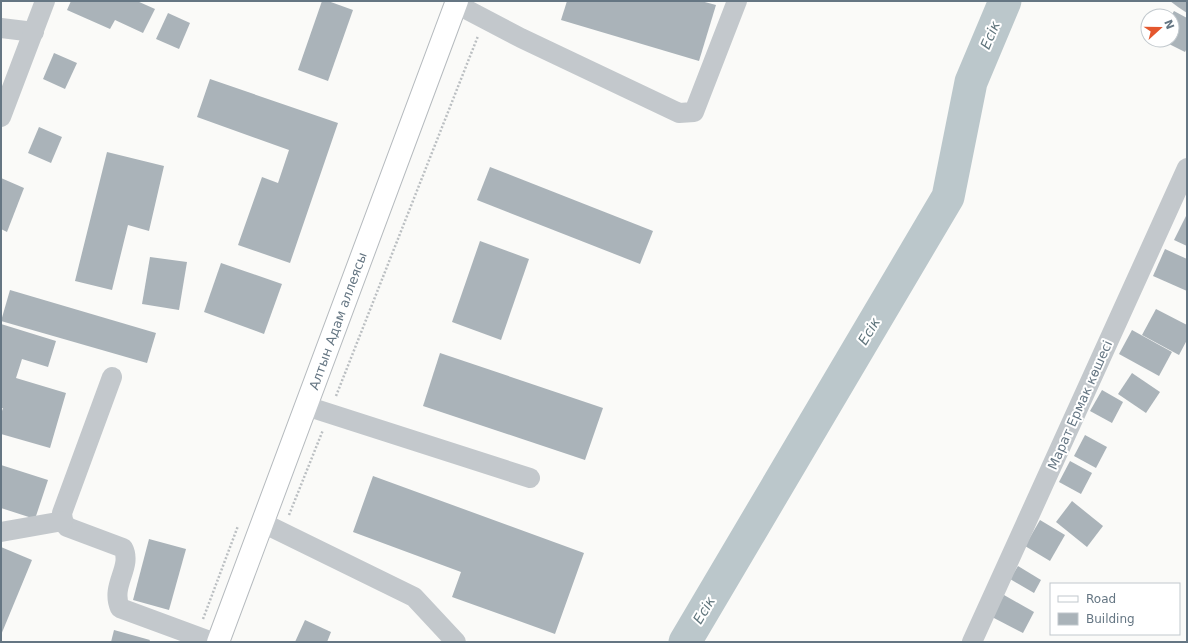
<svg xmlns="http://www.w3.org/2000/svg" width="1188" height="643" font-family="'DejaVu Sans',sans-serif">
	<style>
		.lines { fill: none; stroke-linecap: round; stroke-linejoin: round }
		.river { stroke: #bbc7cb; stroke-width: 33 }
		.building { fill: #aab3b9 }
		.major-casing { stroke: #b5babe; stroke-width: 24 }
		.path { stroke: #bbbfc2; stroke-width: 2.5; stroke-dasharray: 2 2; stroke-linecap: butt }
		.minor { stroke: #c3c8cc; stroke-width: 20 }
		.major { stroke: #fff; stroke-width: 22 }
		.labels { text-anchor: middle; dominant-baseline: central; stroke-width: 4; stroke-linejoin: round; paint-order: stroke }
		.street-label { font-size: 13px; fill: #657683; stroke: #fff }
		.water-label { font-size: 14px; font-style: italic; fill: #60757c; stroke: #fff }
	</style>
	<rect width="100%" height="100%" fill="#fafaf8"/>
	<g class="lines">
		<polyline class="river" points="685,642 948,197 971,82 1005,1"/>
	</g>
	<g class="building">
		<polygon points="71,1 137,1 155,9 143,33 115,20 110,29 67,10"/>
		<polygon points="322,1 328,1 353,10 328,81 298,70"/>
		<polygon points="567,1 701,1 716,5 699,61 561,20"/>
		<polygon points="1170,1 1187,1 1187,13 1178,7"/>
		<polygon points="1174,11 1187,18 1187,48 1185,52 1161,40 1172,40 1171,16"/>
		<polygon points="168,13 190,23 179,49 156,39"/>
		<polygon points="54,53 77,63 65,89 43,79"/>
		<polygon points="210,79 338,123 290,263 238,245 262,177 278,183 289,150 197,117"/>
		<polygon points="39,127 62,137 51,163 28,153"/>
		<polygon points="107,152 164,166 149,231 128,225 112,290 75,281"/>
		<polygon points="490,167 653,231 640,264 477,200"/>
		<polygon points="1,178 24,188 7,232 1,229"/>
		<polygon points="1187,214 1187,246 1174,240"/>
		<polygon points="480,241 529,259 501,340 452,322"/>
		<polygon points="1165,249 1187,259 1187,291 1153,276"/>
		<polygon points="150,257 187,262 179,310 142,304"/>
		<polygon points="221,263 282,284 264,334 204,312"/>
		<polygon points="10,290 156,333 147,363 1,321"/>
		<polygon points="1156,309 1187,325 1187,340 1179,355 1142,335"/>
		<polygon points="1,324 56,341 48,367 22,359 16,378 66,393 50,448 1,434 1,414 3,408 1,408"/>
		<polygon points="1132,330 1172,352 1159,376 1119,354"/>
		<polygon points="440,353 603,408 585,460 423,406"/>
		<polygon points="1132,373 1160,392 1146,413 1118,394"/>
		<polygon points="1102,390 1123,402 1112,423 1090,411"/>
		<polygon points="1085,435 1107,447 1096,468 1074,456"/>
		<polygon points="1070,461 1092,473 1081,494 1059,482"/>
		<polygon points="1,465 48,480 35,519 1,508"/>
		<polygon points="373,476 584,553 555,634 452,597 461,572 353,532"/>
		<polygon points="1072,501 1103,526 1087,547 1056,522"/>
		<polygon points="1040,520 1065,535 1050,561 1025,546"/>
		<polygon points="149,539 186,549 169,610 133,600"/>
		<polygon points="1,547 32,560 1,635"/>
		<polygon points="1018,566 1041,580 1034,593 1010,579"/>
		<polygon points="1004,595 1034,612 1023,633 992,617"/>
		<polygon points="305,620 331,632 327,642 295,642"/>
		<polygon points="114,630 150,640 149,642 111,642"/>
	</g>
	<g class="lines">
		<g class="major-casing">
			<polyline id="major" points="218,642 457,1"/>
		</g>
		<g class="path">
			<polyline points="336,396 478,36"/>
			<polyline points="289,515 323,430"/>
			<polyline points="203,619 238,526"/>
		</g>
		<g class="minor">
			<polyline points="456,4 521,38 679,113 694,112 737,1"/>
			<polyline points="1,28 34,32"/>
			<polyline points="1,117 45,1"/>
			<path d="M112,377L62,513L63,521L67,527L123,548C133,567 110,585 120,608L212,642"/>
			<polyline points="306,406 530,478"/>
			<polyline points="263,523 414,597 456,642"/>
			<polyline points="1,532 63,521"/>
			<polyline points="972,642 1187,168"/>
		</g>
		<use href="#major" class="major"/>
	</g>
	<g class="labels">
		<g class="street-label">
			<text transform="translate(338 321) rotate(-70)">Алтын Адам аллеясы</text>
			<text transform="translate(1080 405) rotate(-66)">Марат Ермак көшесі</text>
		</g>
		<g class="water-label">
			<text transform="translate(990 35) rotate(-67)">Есік</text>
			<text transform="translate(869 331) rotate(-59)">Есік</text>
			<text transform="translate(704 610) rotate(-59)">Есік</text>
		</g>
	</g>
	<rect width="1188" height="643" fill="none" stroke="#657683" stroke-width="4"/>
	<rect x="1050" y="583" width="130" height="52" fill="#ffffff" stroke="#c1c8cd"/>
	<rect x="1058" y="596" width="20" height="6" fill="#ffffff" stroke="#c1c8cd"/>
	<text x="1086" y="603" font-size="12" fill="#657683">Road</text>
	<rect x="1058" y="613" width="20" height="12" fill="#aab3b9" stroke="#c1c8cd"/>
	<text x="1086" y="623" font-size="12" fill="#657683">Building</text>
	<g transform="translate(1160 28) rotate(69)"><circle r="19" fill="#ffffff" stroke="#c1c8cd"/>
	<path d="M0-3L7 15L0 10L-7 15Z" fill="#e4572e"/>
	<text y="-6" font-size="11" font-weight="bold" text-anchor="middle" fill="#657683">N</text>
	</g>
</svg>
